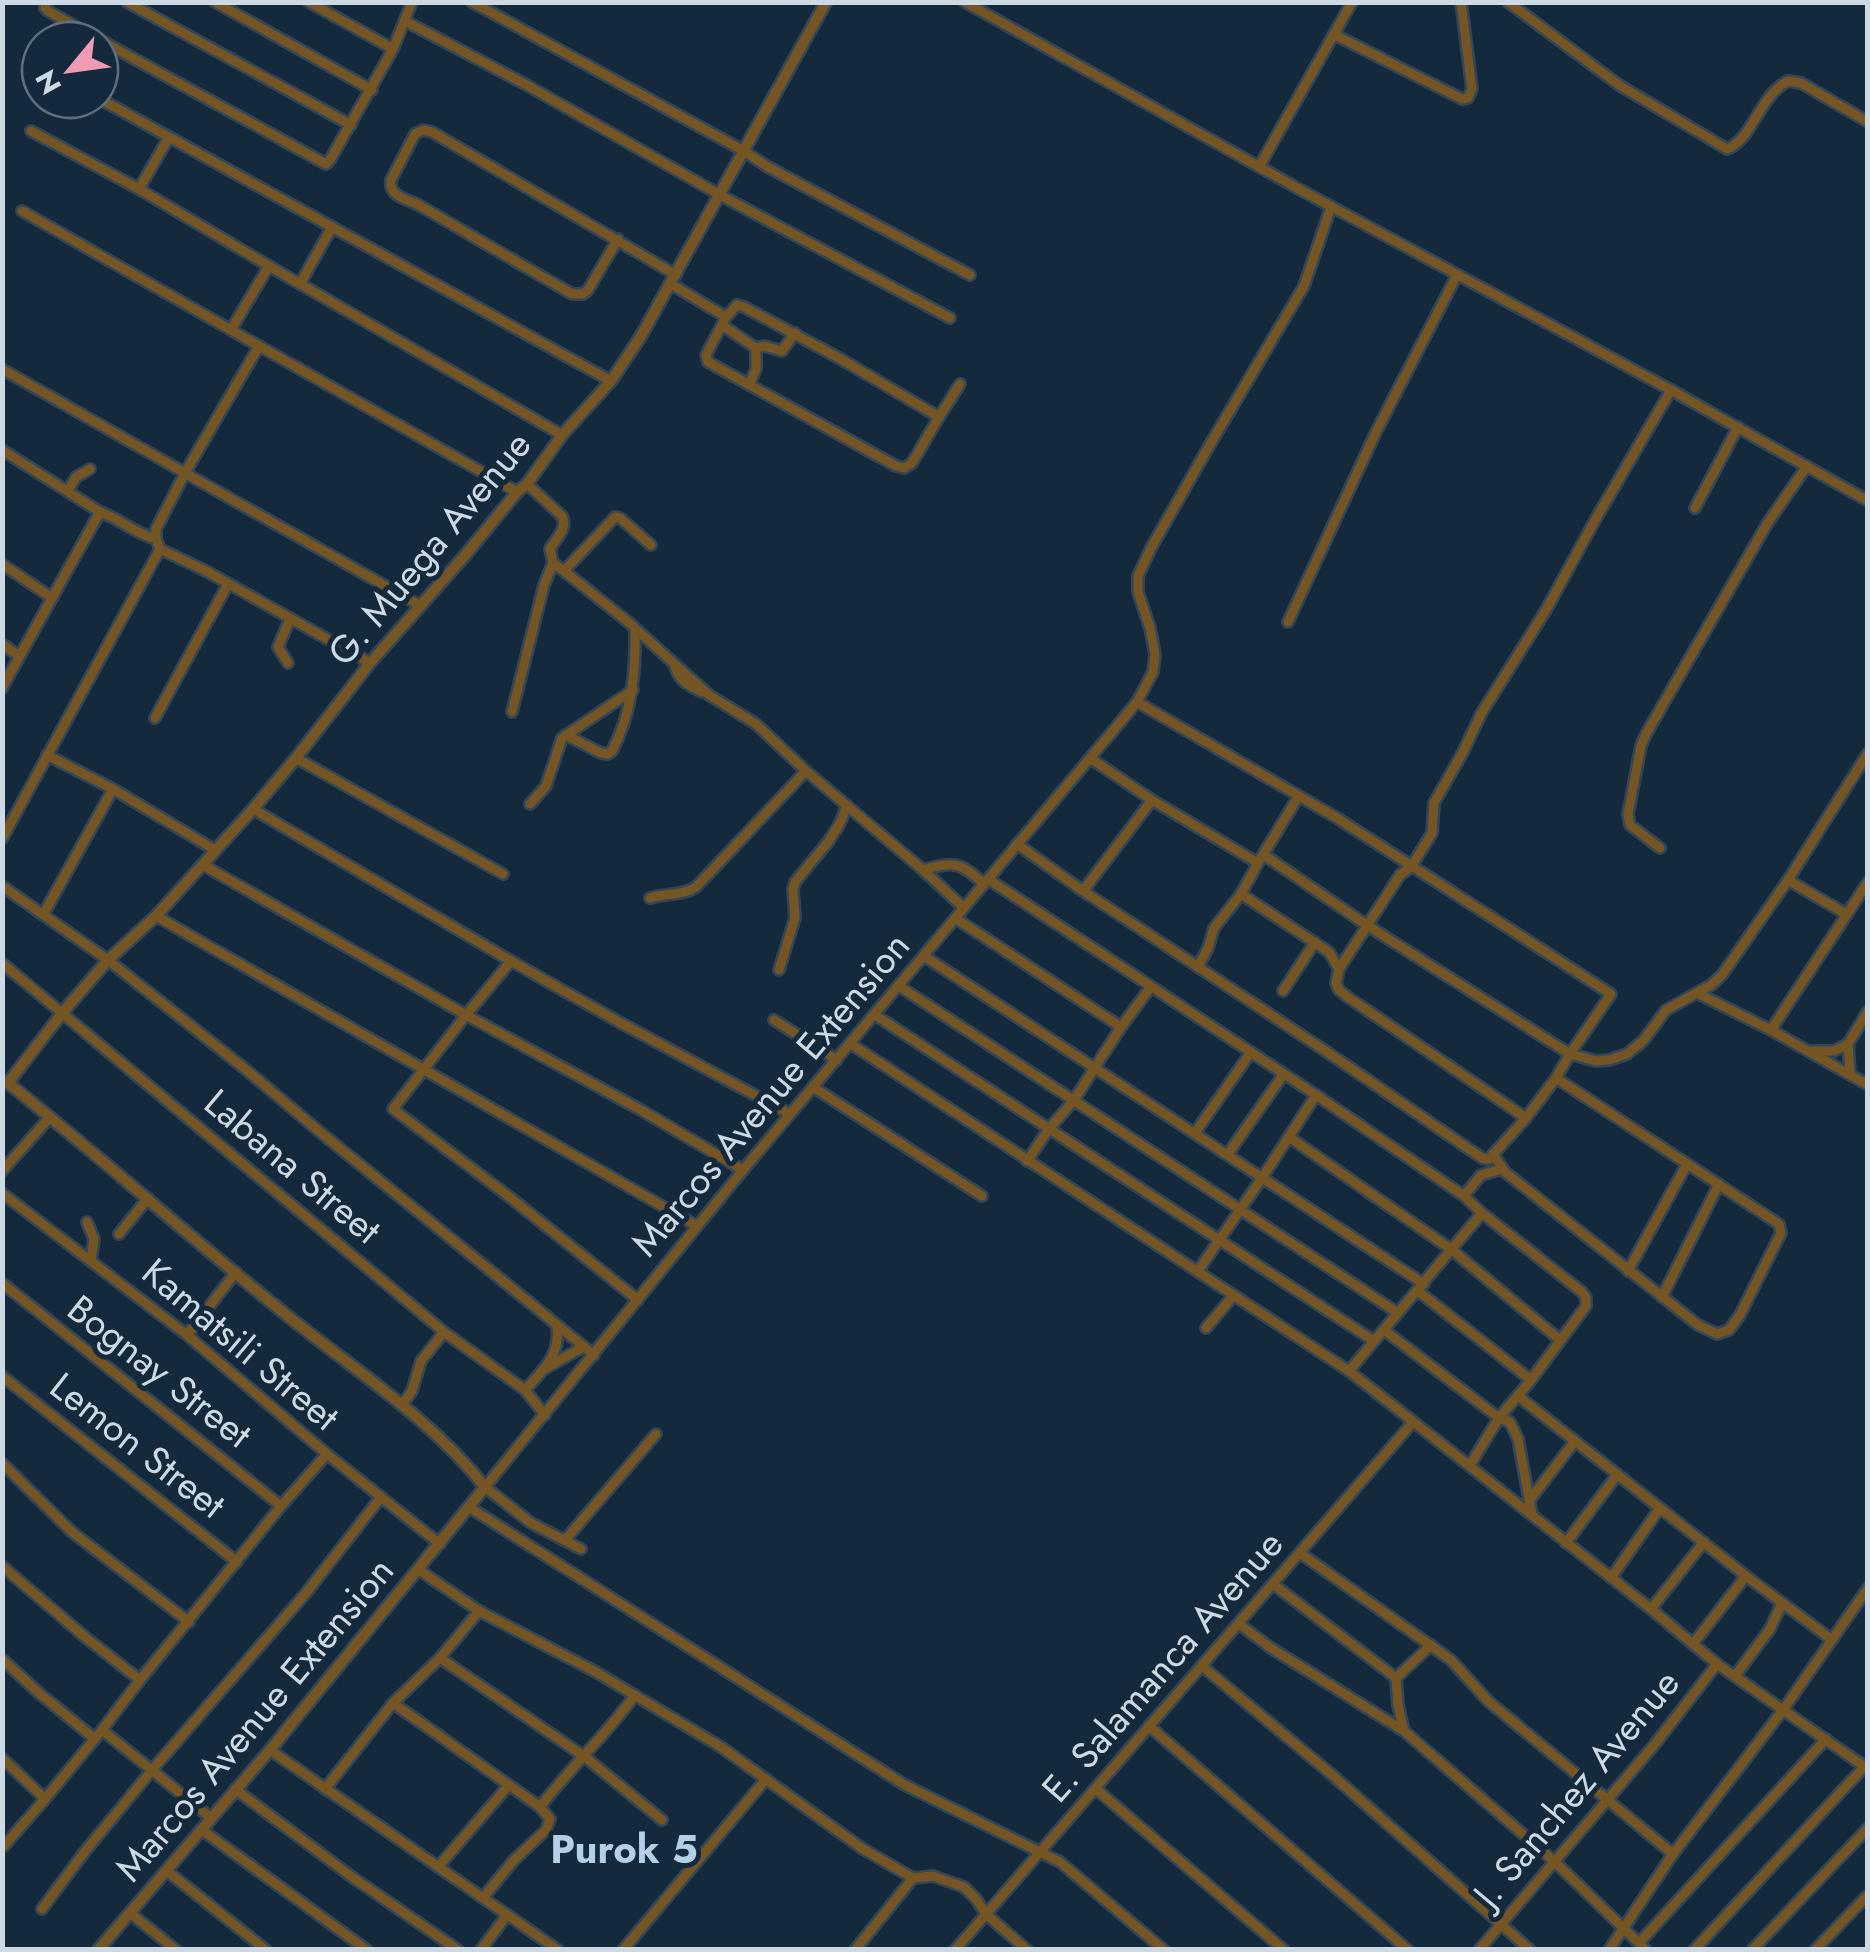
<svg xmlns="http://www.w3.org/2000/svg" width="1870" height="1952" font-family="Jost,sans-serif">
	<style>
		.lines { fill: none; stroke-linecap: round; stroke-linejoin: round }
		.minor-casing { stroke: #324657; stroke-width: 14 }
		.tertiary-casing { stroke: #324657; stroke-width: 15 }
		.minor { stroke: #765524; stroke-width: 9 }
		.tertiary { stroke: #765524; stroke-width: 10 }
		.labels { text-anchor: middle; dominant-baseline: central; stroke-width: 10; stroke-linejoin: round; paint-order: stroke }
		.street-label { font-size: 38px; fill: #cddae6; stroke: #142a3c }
		.neighbourhood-label { font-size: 40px; font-weight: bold; fill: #b4cfe6; stroke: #142a3c }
	</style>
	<rect width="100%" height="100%" fill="#142a3c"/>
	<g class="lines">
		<g class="minor-casing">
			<g id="minor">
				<polyline points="46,2 45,8 48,11 100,40"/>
				<polyline points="127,2 351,125"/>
				<polyline points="215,2 372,90"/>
				<polyline points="309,2 393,49"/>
				<polyline points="472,2 744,151 768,167 970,275"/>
				<polyline points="965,2 1297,188 1671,390 1868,501"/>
				<path d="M1508,2L1619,85L1727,149C1753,139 1759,96 1788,81L1801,83L1868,122"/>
				<polyline points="405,21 523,83 720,195 950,318"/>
				<polyline points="1335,35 1462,99 1468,98 1472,89 1461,2"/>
				<polyline points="100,40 326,164 330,160 393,49 412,2"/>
				<polyline points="100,99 169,137"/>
				<polyline points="31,131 139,189 269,266 232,328"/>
				<polyline points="1259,167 1352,2"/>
				<polyline points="139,189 169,137 332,227"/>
				<polyline points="22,211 259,346"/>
				<path d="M618,239L588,290L583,294H572L417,204C405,199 388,195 391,180L415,134L423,130L432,132L676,275"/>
				<polyline points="269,266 562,435"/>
				<polyline points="300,284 332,227 611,381"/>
				<polyline points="671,284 726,317 737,305 744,307 839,358 939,417 912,463 904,468 896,466 708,362 706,355 726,317"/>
				<polyline points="722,325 756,348"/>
				<polyline points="2,369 185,473 259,346 517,492"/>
				<polyline points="749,385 756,369 756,348 764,346 782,351 795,333"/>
				<polyline points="939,417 960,384"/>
				<polyline points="2,450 100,512"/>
				<path d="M527,484L562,516C568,529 556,538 550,549L553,563L564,571L615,517L620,518L651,545"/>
				<polyline points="68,491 76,477 90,469"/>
				<polyline points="1695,508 1738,427"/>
				<polyline points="160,549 206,571 370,663"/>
				<polyline points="2,564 52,598 2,688"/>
				<polyline points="564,571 627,621 709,695 756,724 806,771 923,870 964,908"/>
				<path d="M52,598L100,512C121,519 135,534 156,539"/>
				<polyline points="1288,622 1376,432 1457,275"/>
				<polyline points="2,644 19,656"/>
				<polyline points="288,663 278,647 290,619"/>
				<path d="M675,666C679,681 689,686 702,692"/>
				<polyline points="512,712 544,585 553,563"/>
				<polyline points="155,718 228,584"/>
				<path d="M566,735L601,753L608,754L612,751C632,713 636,672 635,629"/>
				<polyline points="47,755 113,789 215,850"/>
				<polyline points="296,758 503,874"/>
				<polyline points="1090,758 1152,800 1258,863 1298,797"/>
				<polyline points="530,804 546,786 562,738 633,690"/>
				<polyline points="253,809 511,961 619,1022 790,1114"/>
				<polyline points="2,839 160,549 156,539 156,529 185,473 421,606"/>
				<polyline points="1017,844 1083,891 1330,1054 1482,1158 1489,1159 1526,1118 1556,1078 1570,1054 1611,994 1337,818 1137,702"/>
				<polyline points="1660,848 1630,825 1628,814 1641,746 1646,734 1767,524 1807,466"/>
				<polyline points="1264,855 1368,926 1570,1054 1596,1061 1609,1060 1627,1054 1643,1041 1666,1010 1711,985 1722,975 1788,880 1868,753"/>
				<polyline points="1258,863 1241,894 1329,952 1339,969"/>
				<polyline points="203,865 466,1015 641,1110 743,1170"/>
				<path d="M923,870C954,861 960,862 984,884"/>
				<polyline points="988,879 1316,1095 1464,1196 1482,1213 1582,1292 1586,1298 1586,1306 1531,1380 1499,1418 1470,1465"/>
				<polyline points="1788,880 1846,914"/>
				<polyline points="2,886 108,960 244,1068 320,1132 594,1355"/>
				<polyline points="1083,891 1152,800"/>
				<path d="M650,898C666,893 682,896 696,887L806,771"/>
				<polyline points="43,915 113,789"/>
				<polyline points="156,916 697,1226"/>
				<polyline points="955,918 1121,1027"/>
				<polyline points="924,956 1424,1284"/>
				<polyline points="511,961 466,1015 393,1109 507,1195 638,1300"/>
				<polyline points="2,963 444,1332 525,1390 545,1415"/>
				<polyline points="1198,967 1208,948 1214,928 1241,894"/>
				<polyline points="779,970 795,918 793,889 795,882 828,842 839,825 847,806"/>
				<polyline points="899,986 1398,1313"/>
				<polyline points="1283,991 1315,942"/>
				<polyline points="1697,993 1771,1030 1868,1085"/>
				<polyline points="875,1015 1374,1341"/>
				<polyline points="774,1020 837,1060"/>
				<polyline points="1771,1030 1868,882"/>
				<polyline points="851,1044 1349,1371 1651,1609 1717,1664 1868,1769"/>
				<polyline points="1813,1051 1834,1051 1848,1044"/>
				<polyline points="1850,1073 1848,1044 1868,1011"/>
				<polyline points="813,1087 982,1196"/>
				<polyline points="1526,1118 1349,998 1339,990 1336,983 1339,969 1400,875 1411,867 1432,833 1434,803 1463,752 1481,714 1546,610 1594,522 1671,390"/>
				<polyline points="1195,1133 1251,1052"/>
				<polyline points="1289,1137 1452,1250 1560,1340"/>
				<polyline points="1228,1154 1283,1075"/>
				<polyline points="1493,1154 1505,1172 1698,1325 1717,1334 1729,1330 1740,1315 1781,1233 1779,1224 1556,1078"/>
				<polyline points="1027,1161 1049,1129 1074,1100 1121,1027 1150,988"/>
				<polyline points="2,1171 50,1117"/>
				<polyline points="2,1193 187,1335 327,1454 440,1544"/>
				<polyline points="1464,1196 1481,1175 1502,1169"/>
				<polyline points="87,1222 94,1239 91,1260"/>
				<polyline points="119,1234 148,1198"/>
				<polyline points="1198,1271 1262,1178 1316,1095"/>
				<polyline points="1628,1271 1687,1164"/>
				<polyline points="2,1283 281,1506"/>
				<polyline points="1418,1291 1531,1380"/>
				<polyline points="1662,1297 1719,1184"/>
				<polyline points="1206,1328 1234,1295"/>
				<polyline points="1384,1330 1499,1418 1510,1422 1518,1439 1532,1515"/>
				<polyline points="187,1335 236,1272"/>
				<polyline points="546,1368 583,1347"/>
				<polyline points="1349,1371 1482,1213"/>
				<polyline points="2,1376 237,1562"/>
				<path d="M525,1390C543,1370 561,1355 557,1326"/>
				<polyline points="1518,1396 1746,1576 1831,1639"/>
				<polyline points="402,1405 412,1391 421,1361 444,1332"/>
				<polyline points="2,1463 72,1532 189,1622"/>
				<polyline points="1529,1501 1575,1441"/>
				<polyline points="469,1507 903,1784 1060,1862 1164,1950"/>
				<polyline points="565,1540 656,1434"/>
				<polyline points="1566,1543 1617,1475"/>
				<polyline points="581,1549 531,1523 485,1487 743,1170 1112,732 1137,702 1153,672 1155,654 1150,628 1138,592 1138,576 1151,548 1212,441 1304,286 1331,207"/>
				<polyline points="1300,1553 1451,1660 1488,1701 1673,1854"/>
				<polyline points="2,1566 85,1637 140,1680"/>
				<polyline points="419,1570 479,1611 596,1672 721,1747 863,1849 913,1878 933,1876 964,1887 976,1899 986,1914 1027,1950"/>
				<polyline points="1611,1578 1660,1508"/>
				<polyline points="1273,1584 1396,1678"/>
				<polyline points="1651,1609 1704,1542"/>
				<polyline points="479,1611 440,1658 585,1757 662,1820"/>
				<polyline points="1239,1624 1271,1648 1404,1731 1555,1862 1646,1950"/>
				<polyline points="1693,1644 1746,1576"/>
				<polyline points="2,1659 39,1693 95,1739"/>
				<polyline points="1202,1666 1331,1774 1530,1950"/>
				<polyline points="1735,1676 1770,1629 1782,1603"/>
				<path d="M393,1703L540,1807C570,1768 606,1735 635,1695"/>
				<polyline points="1149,1726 1408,1950"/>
				<polyline points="102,1730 140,1680 281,1506 327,1454"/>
				<polyline points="1404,1731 1398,1705 1396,1678 1431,1645"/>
				<polyline points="270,1750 558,1950"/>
				<polyline points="2,1758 45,1799 102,1730 211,1818"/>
				<polyline points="235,1789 352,1877 458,1950"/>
				<polyline points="325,1789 393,1703 440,1658"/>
				<polyline points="1096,1789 1284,1950"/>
				<polyline points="202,1830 367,1950"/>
				<polyline points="4,1846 45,1799"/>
				<polyline points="438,1867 508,1786"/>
				<polyline points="167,1871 266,1950"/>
				<polyline points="483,1898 514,1860 546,1830 550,1819 540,1807"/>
				<polyline points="42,1909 86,1850 152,1770 306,1593 381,1497"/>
				<polyline points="130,1913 176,1950"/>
				<polyline points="1639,1943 1826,1739"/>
				<polyline points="481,1950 507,1915"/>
				<polyline points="623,1950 766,1779"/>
				<polyline points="855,1950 913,1878"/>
				<polyline points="955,1950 1413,1422"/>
				<polyline points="1479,1950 1655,1744 1717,1664"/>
				<polyline points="1609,1950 1673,1854 1783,1710 1868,1588"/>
				<polyline points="1694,1950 1864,1767"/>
				<polyline points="1752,1950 1868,1828"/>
				<polyline points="1815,1950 1868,1895"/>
			</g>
		</g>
		<g class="tertiary-casing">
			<path id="tertiary" d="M98,1950L270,1750L485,1487C431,1419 356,1371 289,1317C194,1241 103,1159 8,1083L63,1012L108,960L156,916L253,809L296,758L370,663L467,553L517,492L527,484L562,435L611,381L641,336L826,2"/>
		</g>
		<use href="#minor" class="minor"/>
		<use href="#tertiary" class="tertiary"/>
	</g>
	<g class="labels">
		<g class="street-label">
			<text transform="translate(429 548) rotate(-50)">G. Muega Avenue</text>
			<text transform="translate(770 1094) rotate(-50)">Marcos Avenue Extension</text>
			<text transform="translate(293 1166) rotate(40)">Labana Street</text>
			<text transform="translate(241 1344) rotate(40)">Kamatsili Street</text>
			<text transform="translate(160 1371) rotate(38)">Bognay Street</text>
			<text transform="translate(138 1445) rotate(38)">Lemon Street</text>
			<text transform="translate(1162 1666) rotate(-49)">E. Salamanca Avenue</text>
			<text transform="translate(254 1719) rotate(-50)">Marcos Avenue Extension</text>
			<text transform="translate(1576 1788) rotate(-50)">J. Sanchez Avenue</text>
		</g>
		<g class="neighbourhood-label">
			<text x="624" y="1849">Purok 5</text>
		</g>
	</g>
	<rect width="1870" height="1952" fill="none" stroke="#cddae6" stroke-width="10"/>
	<g transform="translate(70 70) rotate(241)"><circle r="48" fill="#142a3c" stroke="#5e7080" stroke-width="2.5"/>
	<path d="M0-8L18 38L0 25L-18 38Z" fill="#f19ab3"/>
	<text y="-15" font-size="28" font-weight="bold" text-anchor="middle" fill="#cddae6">N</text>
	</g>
</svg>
